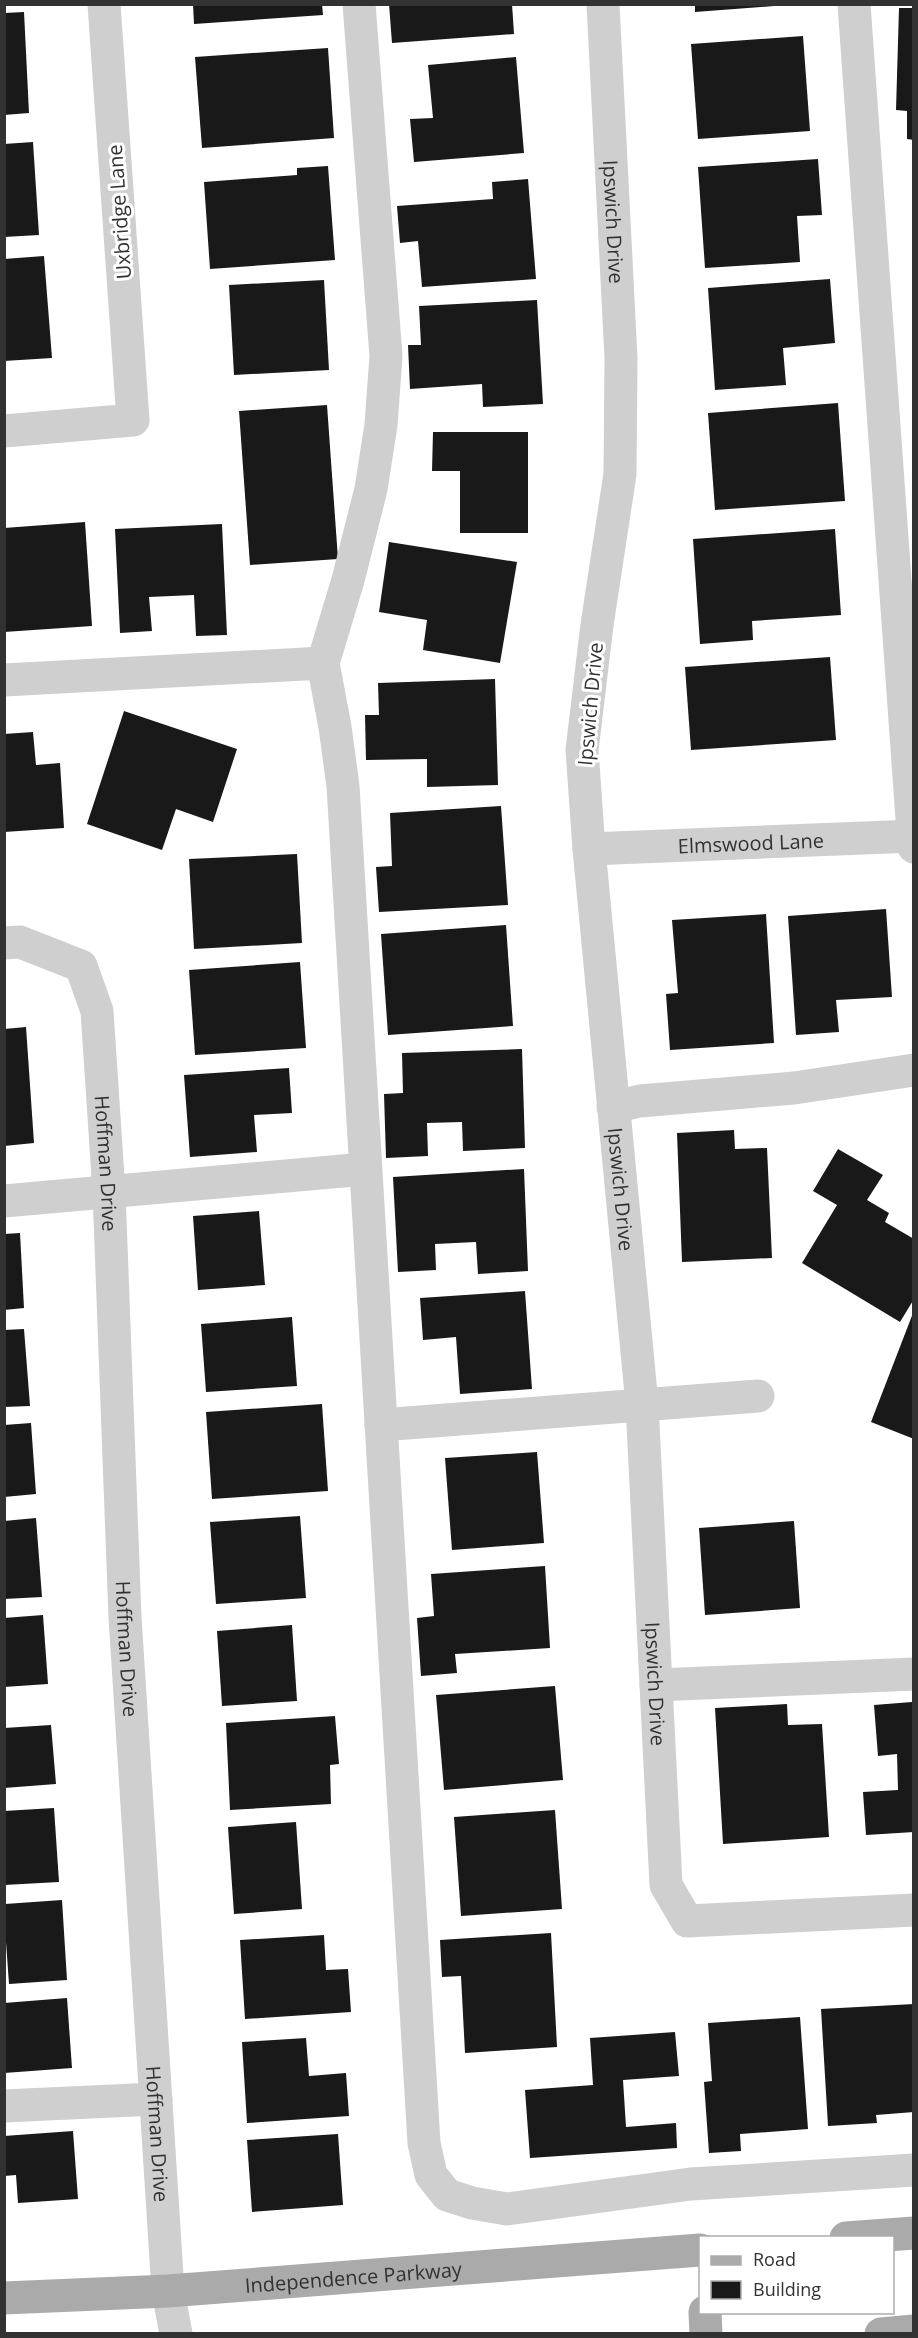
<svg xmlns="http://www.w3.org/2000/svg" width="918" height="2338" font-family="'Open Sans',sans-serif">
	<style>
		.building { fill: #191919 }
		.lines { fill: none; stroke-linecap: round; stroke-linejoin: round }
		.minor { stroke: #cfcfcf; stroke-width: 33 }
		.major { stroke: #aaa; stroke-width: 33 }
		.labels { text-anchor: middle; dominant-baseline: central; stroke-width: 6; stroke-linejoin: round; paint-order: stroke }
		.street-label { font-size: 20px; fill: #323232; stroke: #fff }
	</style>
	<rect width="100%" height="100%" fill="#fff"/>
	<g class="building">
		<polygon points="193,4 322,4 323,15 194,24"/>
		<polygon points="389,4 512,4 514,34 392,43"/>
		<polygon points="695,4 774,4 774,6 695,12"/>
		<polygon points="899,8 914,8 914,140 907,139 907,111 896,110"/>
		<polygon points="24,12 29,113 4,115 4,13"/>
		<polygon points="803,36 810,131 698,139 691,44"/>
		<polygon points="328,48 334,138 202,148 195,57"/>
		<polygon points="516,57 524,153 414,162 410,119 433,118 428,65"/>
		<polygon points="33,142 39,235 4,237 4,144"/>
		<polygon points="818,159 822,215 797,216 800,262 705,268 698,167"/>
		<polygon points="328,166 335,260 210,269 204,182 297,175 297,168"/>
		<polygon points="528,179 536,279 422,287 418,241 400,243 397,206 493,199 492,182"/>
		<polygon points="44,256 52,358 4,361 4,259"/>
		<polygon points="830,279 835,343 783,348 786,385 715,390 708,288"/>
		<polygon points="324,280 329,370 234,375 229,285"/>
		<polygon points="537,300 543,404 483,407 482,384 410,389 408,345 421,345 419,306"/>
		<polygon points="838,403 845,501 715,510 708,413"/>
		<polygon points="327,405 338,559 250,565 239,411"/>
		<polygon points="433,432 528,432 528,533 460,533 460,471 432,471"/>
		<polygon points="85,522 92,626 4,632 4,528"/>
		<polygon points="222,524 227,635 196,636 194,595 149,597 152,631 120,633 115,529"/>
		<polygon points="835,529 841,615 752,621 753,640 700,644 693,539"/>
		<polygon points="389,542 517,562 500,663 423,650 427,620 379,612"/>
		<polygon points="830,657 836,740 691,750 685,667"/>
		<polygon points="495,679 498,785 427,787 427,759 366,760 365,715 379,715 378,683"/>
		<polygon points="124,711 237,749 213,822 176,809 162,850 87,824"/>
		<polygon points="33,732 36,765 60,763 64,828 4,832 4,734"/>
		<polygon points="501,806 508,905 379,912 376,867 392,866 390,813"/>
		<polygon points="297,854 302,943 194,949 189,859"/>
		<polygon points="886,909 892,997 836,1000 839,1032 796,1035 788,916"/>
		<polygon points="766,914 774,1043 670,1050 666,994 678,993 672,920"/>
		<polygon points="506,925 513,1026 388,1035 381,934"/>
		<polygon points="300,962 306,1048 195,1055 189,970"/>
		<polygon points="26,1027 34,1143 4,1146 4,1029"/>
		<polygon points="522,1049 525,1148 463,1151 462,1122 427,1123 428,1156 386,1158 384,1094 403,1093 402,1053"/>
		<polygon points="289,1068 292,1113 254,1115 257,1152 190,1157 184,1075"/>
		<polygon points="734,1130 735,1149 767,1148 772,1258 682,1262 677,1133"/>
		<polygon points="838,1149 883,1175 867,1200 889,1213 885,1222 914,1239 914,1299 900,1322 802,1263 837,1205 813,1191"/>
		<polygon points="524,1169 528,1271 478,1274 476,1242 435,1244 436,1270 398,1272 393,1177"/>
		<polygon points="259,1211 265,1285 198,1290 193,1216"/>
		<polygon points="20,1233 24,1308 4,1310 4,1234"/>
		<polygon points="525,1291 532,1389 460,1394 456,1337 423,1340 420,1298"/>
		<polygon points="913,1313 914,1313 914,1439 871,1422"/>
		<polygon points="292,1317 297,1386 206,1392 201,1324"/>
		<polygon points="24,1329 30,1406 4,1407 4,1330"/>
		<polygon points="322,1404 328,1491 212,1499 206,1412"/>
		<polygon points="31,1423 36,1494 4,1497 4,1425"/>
		<polygon points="537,1452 544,1543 452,1550 445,1458"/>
		<polygon points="300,1516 306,1598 216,1604 210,1522"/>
		<polygon points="36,1518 42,1597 4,1599 4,1521"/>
		<polygon points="794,1521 800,1608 705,1615 699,1528"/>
		<polygon points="545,1566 550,1648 455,1654 457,1673 421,1676 417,1618 434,1616 431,1574"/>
		<polygon points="43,1615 48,1684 4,1687 4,1618"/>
		<polygon points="292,1625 297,1701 222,1706 217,1631"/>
		<polygon points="555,1686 563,1780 444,1790 436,1695"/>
		<polygon points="912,1702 914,1832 866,1835 863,1792 898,1790 897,1754 878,1756 874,1705"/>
		<polygon points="787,1704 788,1725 822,1724 829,1837 723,1844 715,1708"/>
		<polygon points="335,1716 339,1764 330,1765 331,1804 230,1810 226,1723"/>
		<polygon points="51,1725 56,1784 4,1788 4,1728"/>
		<polygon points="54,1808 59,1882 4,1885 4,1811"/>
		<polygon points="555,1810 562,1909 461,1916 454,1817"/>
		<polygon points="296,1822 302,1909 234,1914 228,1827"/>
		<polygon points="62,1900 67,1980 9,1984 6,1942 5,1942 5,1904"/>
		<polygon points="551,1933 557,2047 465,2053 461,1976 442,1977 440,1940"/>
		<polygon points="324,1935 326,1970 348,1969 351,2012 245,2019 240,1940"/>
		<polygon points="67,1998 72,2068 4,2073 4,2003"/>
		<polygon points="914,2004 914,2112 876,2115 877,2123 828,2126 821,2009"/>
		<polygon points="800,2017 808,2129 740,2134 741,2151 709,2153 704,2082 712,2081 708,2023"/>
		<polygon points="675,2032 679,2076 623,2080 626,2127 676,2123 677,2148 530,2158 525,2090 593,2085 590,2038"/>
		<polygon points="306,2038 309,2076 346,2073 349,2116 247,2123 242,2042"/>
		<polygon points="73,2131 78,2199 18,2203 16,2175 4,2176 4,2136"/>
		<polygon points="338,2134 343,2205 252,2212 247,2140"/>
	</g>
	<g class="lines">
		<g class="minor">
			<path id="s1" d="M603,4L621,358L620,474L597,625L582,750L589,849L642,1404L666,1885L687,1921L914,1910"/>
			<polyline points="854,4 914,847"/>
			<polyline points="4,431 133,420 104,4"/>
			<polyline points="323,663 348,580 371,489 381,425 386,356 359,4"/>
			<polyline points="4,680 323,663 335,727 343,786 424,2143 431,2175 447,2195 472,2203 507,2209 691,2184 914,2170"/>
			<path id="s2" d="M589,849L914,836"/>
			<path id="s3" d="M4,943L20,942L81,966L97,1011L109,1192L125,1617L168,2291L176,2334"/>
			<polyline points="613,1107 640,1101 794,1088 914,1070"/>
			<polyline points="4,1201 365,1169"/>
			<polyline points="381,1425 758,1396"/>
			<polyline points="656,1685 914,1674"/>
			<polyline points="4,2106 156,2099"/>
		</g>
		<g class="major">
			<polyline points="846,2238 914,2233"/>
			<path id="s4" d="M4,2298L168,2291L700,2250"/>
			<polyline points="705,2312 706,2334"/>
			<polyline points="881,2334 914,2331"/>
		</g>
	</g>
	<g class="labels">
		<g class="street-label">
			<text transform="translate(119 212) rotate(-94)">Uxbridge Lane</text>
			<text stroke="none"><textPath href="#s1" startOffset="218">Ipswich Drive</textPath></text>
			<text transform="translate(590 704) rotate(-85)">Ipswich Drive</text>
			<text stroke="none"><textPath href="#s2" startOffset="162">Elmswood Lane</textPath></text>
			<text stroke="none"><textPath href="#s3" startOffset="282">Hoffman Drive</textPath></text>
			<text stroke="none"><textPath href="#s1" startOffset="1190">Ipswich Drive</textPath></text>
			<text stroke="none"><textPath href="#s3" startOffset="768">Hoffman Drive</textPath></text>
			<text stroke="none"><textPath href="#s1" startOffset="1686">Ipswich Drive</textPath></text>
			<text stroke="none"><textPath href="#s3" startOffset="1254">Hoffman Drive</textPath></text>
			<text stroke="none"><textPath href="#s4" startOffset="350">Independence Parkway</textPath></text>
		</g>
	</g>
	<rect width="918" height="2338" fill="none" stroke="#323232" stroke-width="12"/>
	<rect x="699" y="2236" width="195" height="78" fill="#ffffff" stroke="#adadad" stroke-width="1.5"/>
	<rect x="711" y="2256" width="30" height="9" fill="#aaaaaa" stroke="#adadad" stroke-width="1.5"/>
	<text x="753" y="2266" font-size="18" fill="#323232">Road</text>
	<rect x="711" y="2281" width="30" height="18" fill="#191919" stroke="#adadad" stroke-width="1.5"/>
	<text x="753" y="2296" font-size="18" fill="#323232">Building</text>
</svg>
